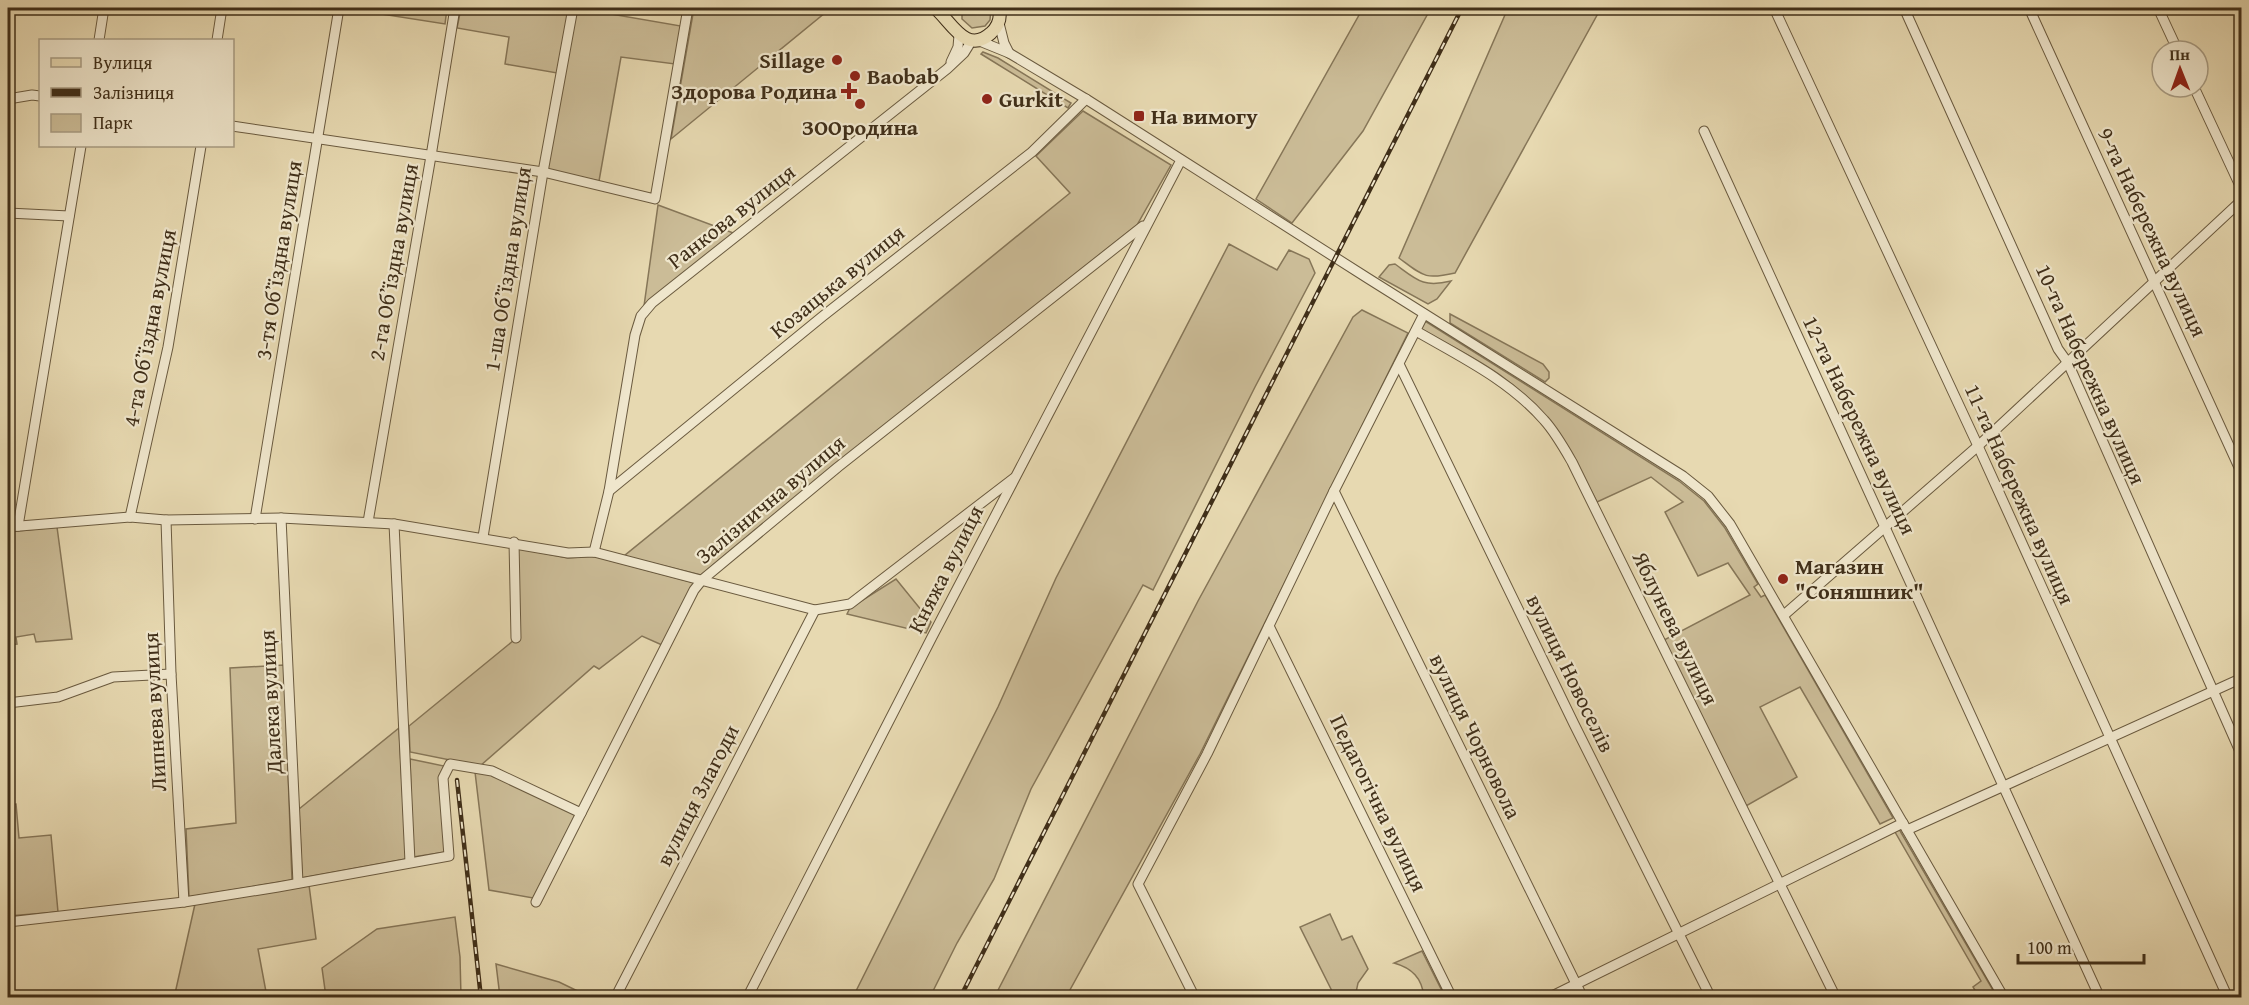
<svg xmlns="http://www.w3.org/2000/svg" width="2249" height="1005" font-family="'Gentium Book Plus',serif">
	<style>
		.green { fill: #cbbc97; stroke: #867658; stroke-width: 1.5 }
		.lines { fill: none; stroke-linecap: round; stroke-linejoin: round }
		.minor-casing { stroke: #6a5a3f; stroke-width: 11 }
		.major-casing { stroke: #402f19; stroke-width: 14 }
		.minor { stroke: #efe6cc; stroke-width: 9 }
		.major { stroke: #e7d9b1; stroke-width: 12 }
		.rail-casing { stroke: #402f19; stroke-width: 4.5 }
		.rail { stroke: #efe6cc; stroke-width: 2; stroke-dasharray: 7; stroke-linecap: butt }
		.poi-dot { fill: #8f2418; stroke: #efe6cc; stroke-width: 2 }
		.labels { text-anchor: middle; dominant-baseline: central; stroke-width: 4.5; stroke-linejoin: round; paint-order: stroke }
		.poi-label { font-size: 22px; font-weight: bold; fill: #402f19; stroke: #efe6cc; text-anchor: start }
		.street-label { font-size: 22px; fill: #402f19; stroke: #efe6cc }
	</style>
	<rect width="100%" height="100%" fill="#e7d9b1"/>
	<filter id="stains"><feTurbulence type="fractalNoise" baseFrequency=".00333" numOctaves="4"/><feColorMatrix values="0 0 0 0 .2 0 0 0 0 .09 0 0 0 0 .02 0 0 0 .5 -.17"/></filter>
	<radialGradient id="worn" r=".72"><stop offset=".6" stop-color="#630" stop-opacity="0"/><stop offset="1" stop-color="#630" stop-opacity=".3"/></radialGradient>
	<g class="green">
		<polygon points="343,8 447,8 445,24"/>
		<polygon points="461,8 569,8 557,73 505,64 509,37 457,28"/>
		<polygon points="576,8 681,26 675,64 621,57 599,181 547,170"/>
		<polygon points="694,8 831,8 671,139"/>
		<polygon points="962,8 991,8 990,20 985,26 972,28 962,19"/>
		<polygon points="1363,8 1431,8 1363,131 1292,223 1256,199"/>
		<path d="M1508,8H1601L1455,273C1425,280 1423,276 1399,258Z"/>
		<polygon points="983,52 998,58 1071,103 1068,108 981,54"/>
		<polygon points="1083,111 1171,165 1137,225 836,464 701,575 624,556 1070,193 1036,156"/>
		<polygon points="658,205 736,234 644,306"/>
		<polygon points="1229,244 1277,270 1289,250 1309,259 1315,273 1255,387 1153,590 1143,585 1031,789 994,879 957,943 930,997 853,997 998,707 1056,578"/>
		<path d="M1395,264C1417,280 1423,288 1451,281L1437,299L1428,304L1379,277L1389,265Z"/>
		<polygon points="1362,310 1408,333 1200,754 1066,997 994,998 1198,601 1353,317"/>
		<polygon points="1450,314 1543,364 1549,372 1549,378 1545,382 1450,323"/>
		<path d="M1425,321L1679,481L1704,501L1725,528L1758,584L1754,587L1761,597L1765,595L1893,818L1880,824L1800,687L1760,707L1797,777L1746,806L1664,640L1750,595L1728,563L1698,576L1665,512L1683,502L1651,477L1597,502C1573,456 1547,409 1504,378C1479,359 1448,345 1421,329Z"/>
		<polygon points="57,527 72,639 36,642 34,634 16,637 17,644 8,645 8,532"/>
		<polygon points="517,548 568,558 593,556 695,583 662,645 642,636 599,669 594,666 480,766 410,752 409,726 519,636"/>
		<polygon points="896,579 931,622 926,633 847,614 850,608"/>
		<polygon points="284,665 292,880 189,897 186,829 236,823 230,668"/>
		<polygon points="399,728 406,859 302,878 299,809"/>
		<polygon points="410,759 444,766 446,852 413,857"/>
		<polygon points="475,772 491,775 576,814 533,898 489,890"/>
		<polygon points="16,804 19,838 51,835 58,912 8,916 8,805"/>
		<polygon points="1899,829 1997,997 1979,997 1973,987 1981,981 1895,832"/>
		<polygon points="309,885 316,939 258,949 267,997 174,998 195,904"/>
		<polygon points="1330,914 1342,940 1352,936 1368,969 1358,983 1355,997 1335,997 1300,927"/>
		<polygon points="455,917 460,957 461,997 326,997 322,968 377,929"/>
		<path d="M1422,951L1445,997H1424C1422,978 1412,968 1394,963Z"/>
		<polygon points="496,964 559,982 590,997 500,997"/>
	</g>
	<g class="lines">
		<g class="minor-casing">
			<g id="minor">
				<polyline points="1774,8 1978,446 2228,998"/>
				<polyline points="1904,8 2058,349 2068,363 2242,756"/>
				<polyline points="2029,8 2242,474"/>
				<polyline points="2158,8 2178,51"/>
				<polyline points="999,23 1004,43 1009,53"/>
				<polyline points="99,40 104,8"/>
				<polyline points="217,40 222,8"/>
				<polyline points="977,40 1009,53 1086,99 1369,279 1683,476 1708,496 1730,524 2004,998"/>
				<polyline points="951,62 958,47 959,35"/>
				<polyline points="2194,87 2242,190"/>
				<polyline points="8,99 32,95 40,96"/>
				<polyline points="232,126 543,172 655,199 688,8"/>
				<polyline points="1704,131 2100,998"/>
				<polyline points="8,213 69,216"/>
				<path d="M1416,331C1461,357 1509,380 1544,420C1555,432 1564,448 1572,462L1836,998"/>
				<polyline points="1399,364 1574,724 1711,998"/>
				<polyline points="609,491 823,316 1032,152 1086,99"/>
				<polyline points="1334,491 1583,998"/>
				<polyline points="130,517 168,347 201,146"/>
				<polyline points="281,518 298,883"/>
				<polyline points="255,519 339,8"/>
				<polyline points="166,520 171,674 184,902"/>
				<polyline points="368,522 431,156 455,8"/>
				<polyline points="394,524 410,862"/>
				<polyline points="18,526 81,146"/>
				<polyline points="8,527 130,517 166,520 281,518 394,524 568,553 594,552 815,610 850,604 1014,478"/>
				<polyline points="483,537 543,172 573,8"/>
				<polyline points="514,542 516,638"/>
				<polyline points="594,552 609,491 635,335 641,316 652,303 947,69 964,53 972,40"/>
				<polyline points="1784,615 1978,446 2242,200"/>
				<polyline points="1269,626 1452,998"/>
				<polyline points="8,703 58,697 113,677 171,674"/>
				<polyline points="1907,830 2242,678"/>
				<polyline points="536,902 694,590 702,580 838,467 1143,226"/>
				<polyline points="8,922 184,902 278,887 449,856 443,778 450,764 492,771 581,813"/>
				<polyline points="615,998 815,610"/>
				<polyline points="747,998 932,637 1181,160"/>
				<polyline points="1195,998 1138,884 1207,754 1334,491 1424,314"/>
				<polyline points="1548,998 1903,823"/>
			</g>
		</g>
		<g class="major-casing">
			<path id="major" d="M935,8C951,21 966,56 991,33C999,26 1001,17 999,8"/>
		</g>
		<use href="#minor" class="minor"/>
		<use href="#major" class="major"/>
		<g class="rail-casing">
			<g id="rail">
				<polyline points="457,780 481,998"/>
				<polyline points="960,998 1462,8"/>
			</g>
		</g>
		<use href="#rail" class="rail"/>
	</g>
	<g class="poi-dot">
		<circle cx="837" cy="60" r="6"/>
		<circle cx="855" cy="76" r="6"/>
		<path d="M846 82h6v6h6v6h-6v6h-6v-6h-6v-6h6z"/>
		<circle cx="987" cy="99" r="6"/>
		<circle cx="860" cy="104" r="6"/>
		<rect x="1133" y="110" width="12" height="12" rx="3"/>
		<circle cx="1783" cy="579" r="6"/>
	</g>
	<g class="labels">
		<g class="poi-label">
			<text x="825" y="60" text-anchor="end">Sillage</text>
			<text x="867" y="76">Baobab</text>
			<text x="837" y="91" text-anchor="end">Здорова Родина</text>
			<text x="999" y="99">Gurkit</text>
			<text x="1151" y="116">На вимогу</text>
			<text x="860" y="127" text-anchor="middle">ЗООродина</text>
			<text x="1795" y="566">Магазин<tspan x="1795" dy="25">"Соняшник"</tspan></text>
		</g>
		<g class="street-label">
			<text transform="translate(731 216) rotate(-38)">Ранкова вулиця</text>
			<text transform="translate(2153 232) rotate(65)">9-та Набережна вулиця</text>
			<text transform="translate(278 260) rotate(-81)">3-тя Обʼїздна вулиця</text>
			<text transform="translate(393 262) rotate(-80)">2-га Обʼїздна вулиця</text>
			<text transform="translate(507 269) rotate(-81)">1-ша Обʼїздна вулиця</text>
			<text transform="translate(837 281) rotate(-39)">Козацька вулиця</text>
			<text transform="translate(149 328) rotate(-79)">4-та Обʼїздна вулиця</text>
			<text transform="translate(2091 374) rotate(66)">10-та Набережна вулиця</text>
			<text transform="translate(1860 425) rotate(65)">12-та Набережна вулиця</text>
			<text transform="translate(2020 494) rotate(66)">11-та Набережна вулиця</text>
			<text transform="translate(770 499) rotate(-40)">Залізнична вулиця</text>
			<text transform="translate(945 569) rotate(-63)">Княжа вулиця</text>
			<text transform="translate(1676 628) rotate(64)">Яблунева вулиця</text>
			<text transform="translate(1571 673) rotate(64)">вулиця Новоселів</text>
			<text transform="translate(270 702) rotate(-93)">Далека вулиця</text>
			<text transform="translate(154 712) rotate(-93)">Липнева вулиця</text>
			<text transform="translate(1476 736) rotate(64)">вулиця Чорновола</text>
			<text transform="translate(697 795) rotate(-63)">вулиця Злагоди</text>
			<text transform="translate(1379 803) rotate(64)">Педагогічна вулиця</text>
		</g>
	</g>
	<rect width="2249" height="1005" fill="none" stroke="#e7d9b1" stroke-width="30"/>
	<rect x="9" y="9" width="2231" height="987" fill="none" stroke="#402f19" stroke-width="3"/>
	<rect x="15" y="15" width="2219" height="975" fill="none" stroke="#402f19" stroke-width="1.5"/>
	<rect x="39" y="39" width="195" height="108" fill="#efe6cc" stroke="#a99d84" stroke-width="1.5"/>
	<rect x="51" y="58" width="30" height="9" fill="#e7d9b1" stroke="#a99d84" stroke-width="1.5"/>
	<text x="93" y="69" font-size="18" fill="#402f19">Вулиця</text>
	<rect x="51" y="88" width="30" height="9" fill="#402f19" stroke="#a99d84" stroke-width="1.5"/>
	<text x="93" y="99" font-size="18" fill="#402f19">Залізниця</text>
	<rect x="51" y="114" width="30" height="18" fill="#cbbc97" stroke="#a99d84" stroke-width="1.5"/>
	<text x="93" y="129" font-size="18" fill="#402f19">Парк</text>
	<g transform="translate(2180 69) rotate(359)"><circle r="28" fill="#efe6cc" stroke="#a99d84" stroke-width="1.5"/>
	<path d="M0-4.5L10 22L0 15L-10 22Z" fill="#8f2418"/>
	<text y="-9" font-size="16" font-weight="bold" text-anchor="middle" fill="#402f19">Пн</text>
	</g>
	<path d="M2018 954v9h126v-9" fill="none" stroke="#402f19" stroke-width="3"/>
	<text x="2027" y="954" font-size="18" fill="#402f19" stroke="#efe6cc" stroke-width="4.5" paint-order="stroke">100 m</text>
	<rect width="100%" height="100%" filter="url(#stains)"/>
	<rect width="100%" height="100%" fill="url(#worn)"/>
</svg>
